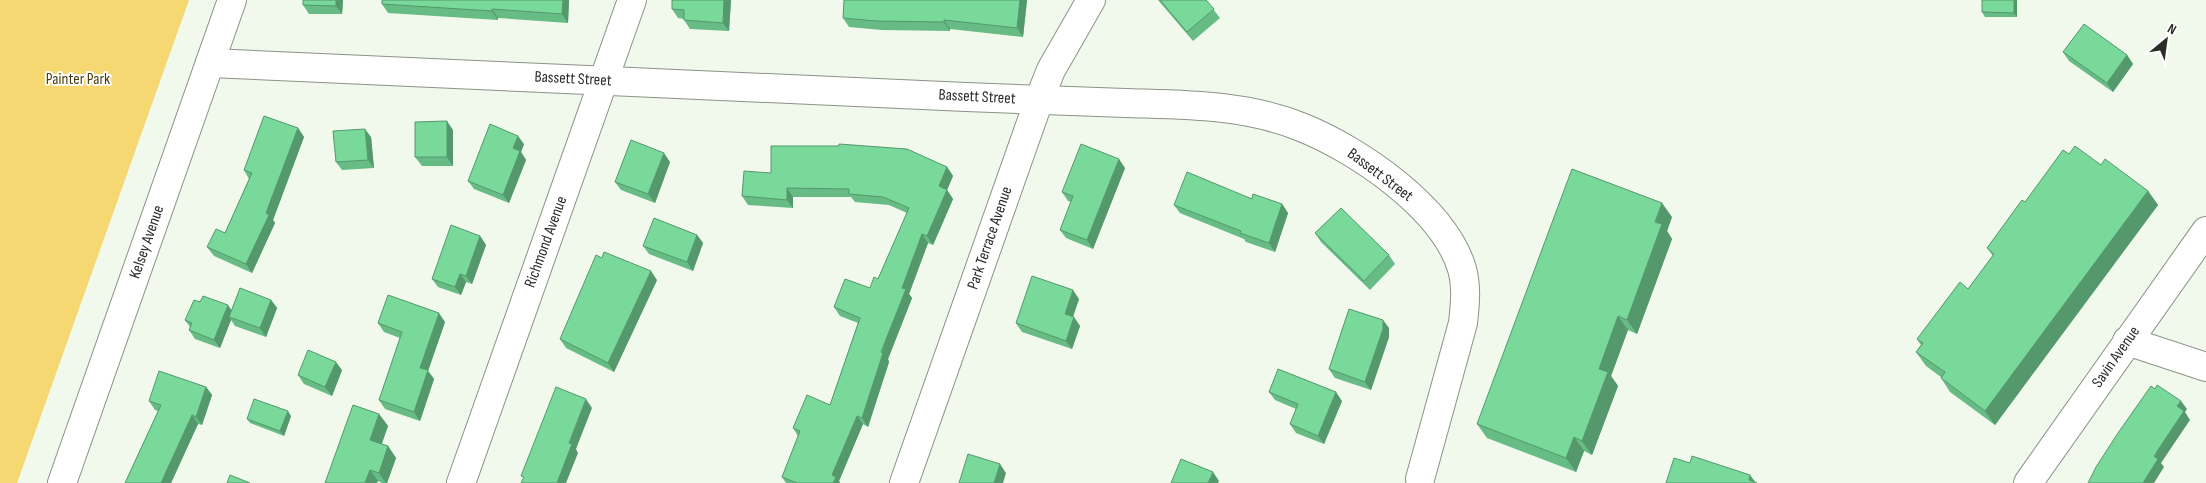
<svg xmlns="http://www.w3.org/2000/svg" width="2206" height="483" font-family="'Sofia Sans Condensed',sans-serif">
	<style>
		.green { fill: #f6d873 }
		.lines { fill: none; stroke-linecap: round; stroke-linejoin: round }
		.street-casing { stroke: #8b9287; stroke-width: 30 }
		.secondary-casing { stroke: #8b9287; stroke-width: 30 }
		.street { stroke: #fff; stroke-width: 28 }
		.secondary { stroke: #fff; stroke-width: 28 }
		.wall { fill: #67bb84 }
		.shaded-wall { fill: #54986c }
		.building { fill: #78d99a; stroke: #54986c }
		.labels { text-anchor: middle; dominant-baseline: central; stroke-width: 4; stroke-linejoin: round; paint-order: stroke }
		.park-label { font-size: 16px; fill: #483c0e; stroke: #fff }
		.street-label { font-size: 16px; fill: #2a2d28; stroke: #fff }
	</style>
	<rect width="100%" height="100%" fill="#f1f9ec"/>
	<polygon class="green" points="0,0 189,0 17,483 0,483"/>
	<g class="lines">
		<g class="street-casing">
			<g id="street">
				<path d="M210,63C462,74 714,86 966,97C1019,99 1072,101 1125,103C1184,105 1244,104 1301,127C1357,149 1444,208 1462,269C1467,287 1465,305 1463,323L1420,479"/>
				<polyline points="2127,341 2206,367"/>
				<polyline points="461,483 632,0"/>
				<polyline points="904,483 1039,100 1051,70 1091,0"/>
				<polyline points="2028,483 2206,231"/>
			</g>
		</g>
		<g class="secondary-casing">
			<polyline id="secondary" points="62,483 232,0"/>
		</g>
		<use href="#street" class="street"/>
		<use href="#secondary" class="secondary"/>
	</g>
	<g class="wall">
		<polygon points="303,0 343,0 342,14 309,14 303,5"/>
		<polygon points="569,0 568,23 498,18 498,20 388,13 382,4"/>
		<polygon points="731,0 729,31 690,29 684,20 684,19 678,18 672,9"/>
		<polygon points="1027,0 1023,37 950,29 950,31 882,30 849,27 843,18"/>
		<polygon points="1158,0 1206,0 1220,18 1193,41"/>
		<polygon points="2017,0 2017,17 1985,17 1982,12"/>
		<polygon points="2063,52 2127,55 2133,64 2113,92 2069,61"/>
		<polygon points="298,128 304,137 273,220 275,223 252,273 214,256 207,247 225,233 249,179 244,170"/>
		<polygon points="453,130 453,166 422,166 415,157"/>
		<polygon points="371,137 374,168 342,170 336,162"/>
		<polygon points="524,144 521,152 526,160 509,203 474,189 468,181"/>
		<polygon points="2069,154 2101,165 2148,191 2158,205 1995,425 1950,392 1941,378 1941,377 1926,366 1916,352 1921,345 1917,339 1968,289 1993,256 1987,248 2025,202"/>
		<polygon points="670,162 655,203 621,190 615,182"/>
		<polygon points="947,167 953,176 947,190 953,199 933,245 928,243 909,294 912,298 888,359 889,362 868,427 863,424 839,481 840,483 786,483 782,477 798,436 793,428 830,405 858,323 840,316 834,307 870,288 878,279 907,213 889,205 855,202 851,197 793,197 793,208 748,205 742,196 771,173"/>
		<polygon points="1125,168 1093,249 1066,238 1060,230 1071,202 1068,201 1062,192"/>
		<polygon points="1252,199 1282,204 1288,213 1275,252 1246,242 1244,239 1180,213 1174,205"/>
		<polygon points="1672,217 1667,231 1672,239 1637,334 1628,330 1611,376 1618,386 1592,455 1584,451 1576,472 1487,438 1477,424"/>
		<polygon points="1315,233 1389,255 1395,264 1370,290 1321,242"/>
		<polygon points="697,235 703,243 693,271 649,254 643,246"/>
		<polygon points="480,236 486,245 472,284 466,282 461,295 438,287 432,279"/>
		<polygon points="657,280 614,372 566,348 560,339"/>
		<polygon points="1079,299 1073,317 1080,326 1072,349 1022,332 1016,323"/>
		<polygon points="271,300 277,308 266,337 235,326 231,320 220,348 195,339 189,330 190,327 185,320 200,302 232,311"/>
		<polygon points="445,322 428,371 434,379 420,421 385,409 379,400 400,338 384,332 378,323"/>
		<polygon points="1389,328 1389,337 1371,390 1335,378 1329,369"/>
		<polygon points="342,370 332,396 304,384 298,375"/>
		<polygon points="206,387 212,395 202,425 198,424 171,483 125,483 158,411 155,410 149,401"/>
		<polygon points="1269,392 1342,401 1324,444 1296,433 1290,424 1296,409 1275,400"/>
		<polygon points="379,414 388,426 381,444 388,446 396,458 387,483 382,483 378,481 325,483"/>
		<polygon points="291,416 284,436 250,423 247,419"/>
	</g>
	<g class="shaded-wall">
		<polygon points="336,0 343,0 342,14 336,6"/>
		<polygon points="563,0 569,0 568,23 562,14"/>
		<polygon points="724,0 731,0 729,31 723,23"/>
		<polygon points="1020,0 1027,0 1023,37 1017,28"/>
		<polygon points="2014,0 2017,0 2017,17 2014,13"/>
		<polygon points="492,9 498,18 498,20 492,11"/>
		<polygon points="944,20 950,29 950,31 944,22"/>
		<polygon points="2127,55 2133,64 2113,92 2107,83"/>
		<polygon points="447,121 453,130 453,166 447,157"/>
		<polygon points="298,128 304,137 273,220 275,223 252,273 246,264"/>
		<polygon points="365,129 371,137 374,168 368,160"/>
		<polygon points="518,136 524,144 521,152 526,160 509,203 503,195 513,148"/>
		<polygon points="664,153 670,162 655,203 648,194"/>
		<polygon points="1119,159 1125,168 1093,249 1087,240"/>
		<polygon points="947,167 953,176 947,190 953,199 933,245 927,236 939,186"/>
		<polygon points="787,188 793,197 793,208 787,200"/>
		<polygon points="2148,191 2158,205 1995,425 1985,411"/>
		<polygon points="1662,203 1672,217 1667,231 1672,239 1637,334 1627,320 1655,222"/>
		<polygon points="1282,204 1288,213 1275,252 1269,243"/>
		<polygon points="922,234 928,243 909,294 912,298 888,359 889,362 868,427 862,418 902,288"/>
		<polygon points="697,235 703,243 693,271 687,262"/>
		<polygon points="480,236 486,245 472,284 466,276"/>
		<polygon points="651,271 657,280 614,372 608,363"/>
		<polygon points="460,274 466,282 461,295 455,287"/>
		<polygon points="1073,290 1079,299 1071,322 1065,314"/>
		<polygon points="271,300 277,308 266,337 260,328"/>
		<polygon points="228,305 234,314 229,317 231,320 220,348 214,340"/>
		<polygon points="439,313 445,322 428,371 434,379 420,421 414,412 420,368"/>
		<polygon points="1618,316 1628,330 1611,376 1618,386 1592,455 1582,441 1599,369"/>
		<polygon points="1074,317 1080,326 1072,349 1066,341"/>
		<polygon points="1383,320 1389,328 1389,337 1371,390 1365,382"/>
		<polygon points="336,362 342,370 332,396 325,387"/>
		<polygon points="206,387 212,395 202,425 196,417"/>
		<polygon points="1336,392 1342,401 1324,444 1318,436"/>
		<polygon points="586,399 592,408 576,449 578,453 566,483 557,483 569,443"/>
		<polygon points="2181,401 2187,409 2185,412 2190,420 2161,463 2164,467 2154,483 2143,483 2177,406"/>
		<polygon points="288,411 291,416 284,436 280,431"/>
		<polygon points="379,414 388,426 379,452 370,440"/>
		<polygon points="192,415 198,424 171,483 161,483"/>
		<polygon points="857,416 863,424 839,481 840,483 833,483 832,475"/>
		<polygon points="1574,437 1584,451 1576,472 1566,458"/>
		<polygon points="388,446 396,458 387,483 386,483 379,473"/>
		<polygon points="1000,464 1006,473 1003,483 994,483"/>
		<polygon points="370,470 378,481 377,483 365,483"/>
		<polygon points="1213,472 1219,481 1218,483 1208,483"/>
		<polygon points="1750,475 1756,483 1749,480"/>
	</g>
	<g class="building">
		<polygon points="303,0 336,0 336,6 303,5"/>
		<polygon points="382,0 563,0 562,14 492,9 492,11 382,4"/>
		<polygon points="672,0 724,0 723,23 684,20 684,10 672,9"/>
		<polygon points="844,0 1020,0 1017,28 944,20 944,22 876,21 843,18"/>
		<polygon points="1160,0 1206,0 1214,9 1187,32"/>
		<polygon points="1982,0 2014,0 2014,13 1982,12"/>
		<polygon points="2084,24 2127,55 2107,83 2063,52"/>
		<polygon points="264,116 298,128 266,213 269,215 246,264 207,247 216,229 225,233 252,173 244,170"/>
		<polygon points="447,121 447,157 415,157 415,122"/>
		<polygon points="490,124 518,136 513,148 520,151 503,195 468,181"/>
		<polygon points="365,129 368,160 336,162 333,131"/>
		<polygon points="631,140 664,153 648,194 615,182"/>
		<polygon points="839,144 907,149 947,167 939,186 947,190 927,236 922,234 902,288 906,289 881,352 883,353 862,418 857,416 832,475 836,477 833,483 797,483 782,477 800,431 793,428 807,395 830,405 860,318 834,307 845,279 870,288 874,277 878,279 909,208 883,197 849,194 849,189 787,188 787,200 742,196 744,171 771,173 771,146 839,146"/>
		<polygon points="1081,144 1119,159 1087,240 1060,230 1073,196 1062,192"/>
		<polygon points="2075,146 2101,165 2105,159 2148,191 1985,411 1941,378 1945,372 1916,352 1923,343 1917,339 1960,282 1968,289 1994,254 1987,248 2022,200 2025,202 2063,150 2069,154"/>
		<polygon points="1572,169 1662,203 1655,222 1662,224 1627,320 1618,316 1599,369 1608,372 1582,441 1574,437 1566,458 1477,424"/>
		<polygon points="1187,172 1252,199 1253,194 1282,204 1269,243 1240,233 1241,231 1174,205"/>
		<polygon points="1341,208 1389,255 1364,281 1315,233"/>
		<polygon points="654,218 697,235 687,262 643,246"/>
		<polygon points="451,225 480,236 466,276 460,274 455,287 432,279"/>
		<polygon points="604,252 651,271 608,363 560,339 596,255 602,258"/>
		<polygon points="1032,276 1073,290 1065,314 1074,317 1066,341 1016,323"/>
		<polygon points="240,288 271,300 260,328 229,317"/>
		<polygon points="388,295 439,313 420,368 428,370 414,412 379,400 402,332 378,323"/>
		<polygon points="203,296 228,305 214,340 189,330 192,323 185,320 194,300 200,302"/>
		<polygon points="1349,309 1383,320 1383,329 1365,382 1329,369"/>
		<polygon points="308,350 336,362 325,387 298,375"/>
		<polygon points="1278,369 1336,392 1318,436 1290,424 1298,404 1269,392"/>
		<polygon points="159,371 206,387 196,417 192,415 161,483 125,483 161,405 149,401"/>
		<polygon points="2157,385 2181,401 2177,406 2184,411 2154,456 2158,459 2143,483 2088,483 2096,467 2118,433 2151,386 2155,389"/>
		<polygon points="556,387 586,399 569,443 572,444 557,483 521,483 524,477 521,476"/>
		<polygon points="254,399 288,411 280,431 247,419"/>
		<polygon points="353,405 379,414 370,440 388,446 379,473 370,470 365,483 325,483"/>
		<polygon points="968,454 1000,464 994,483 959,483"/>
		<polygon points="1692,456 1750,475 1749,480 1757,483 1666,483 1674,458 1690,463"/>
		<polygon points="1181,459 1213,472 1208,483 1171,483"/>
		<polygon points="230,475 250,483 227,483"/>
	</g>
	<g class="labels">
		<g class="park-label">
			<text x="78" y="79">Painter Park</text>
		</g>
		<g class="street-label">
			<text transform="translate(573 79) rotate(3)">Bassett Street</text>
			<text transform="translate(977 97) rotate(3)">Bassett Street</text>
			<text transform="translate(1380 175) rotate(37)">Bassett Street</text>
			<text transform="translate(990 238) rotate(-71)">Park Terrace Avenue</text>
			<text transform="translate(147 242) rotate(-71)">Kelsey Avenue</text>
			<text transform="translate(546 242) rotate(-70)">Richmond Avenue</text>
			<text transform="translate(2116 357) rotate(-55)">Savin Avenue</text>
		</g>
	</g>
	<g transform="translate(2166 40) rotate(29)" stroke="#ffffff" stroke-width="4" paint-order="stroke">
	<path d="M0-4L9 19L0 12L-9 19Z" fill="#2a2d28"/>
	<text y="-8" font-size="14" font-weight="bold" text-anchor="middle" fill="#2a2d28">N</text>
	</g>
</svg>
